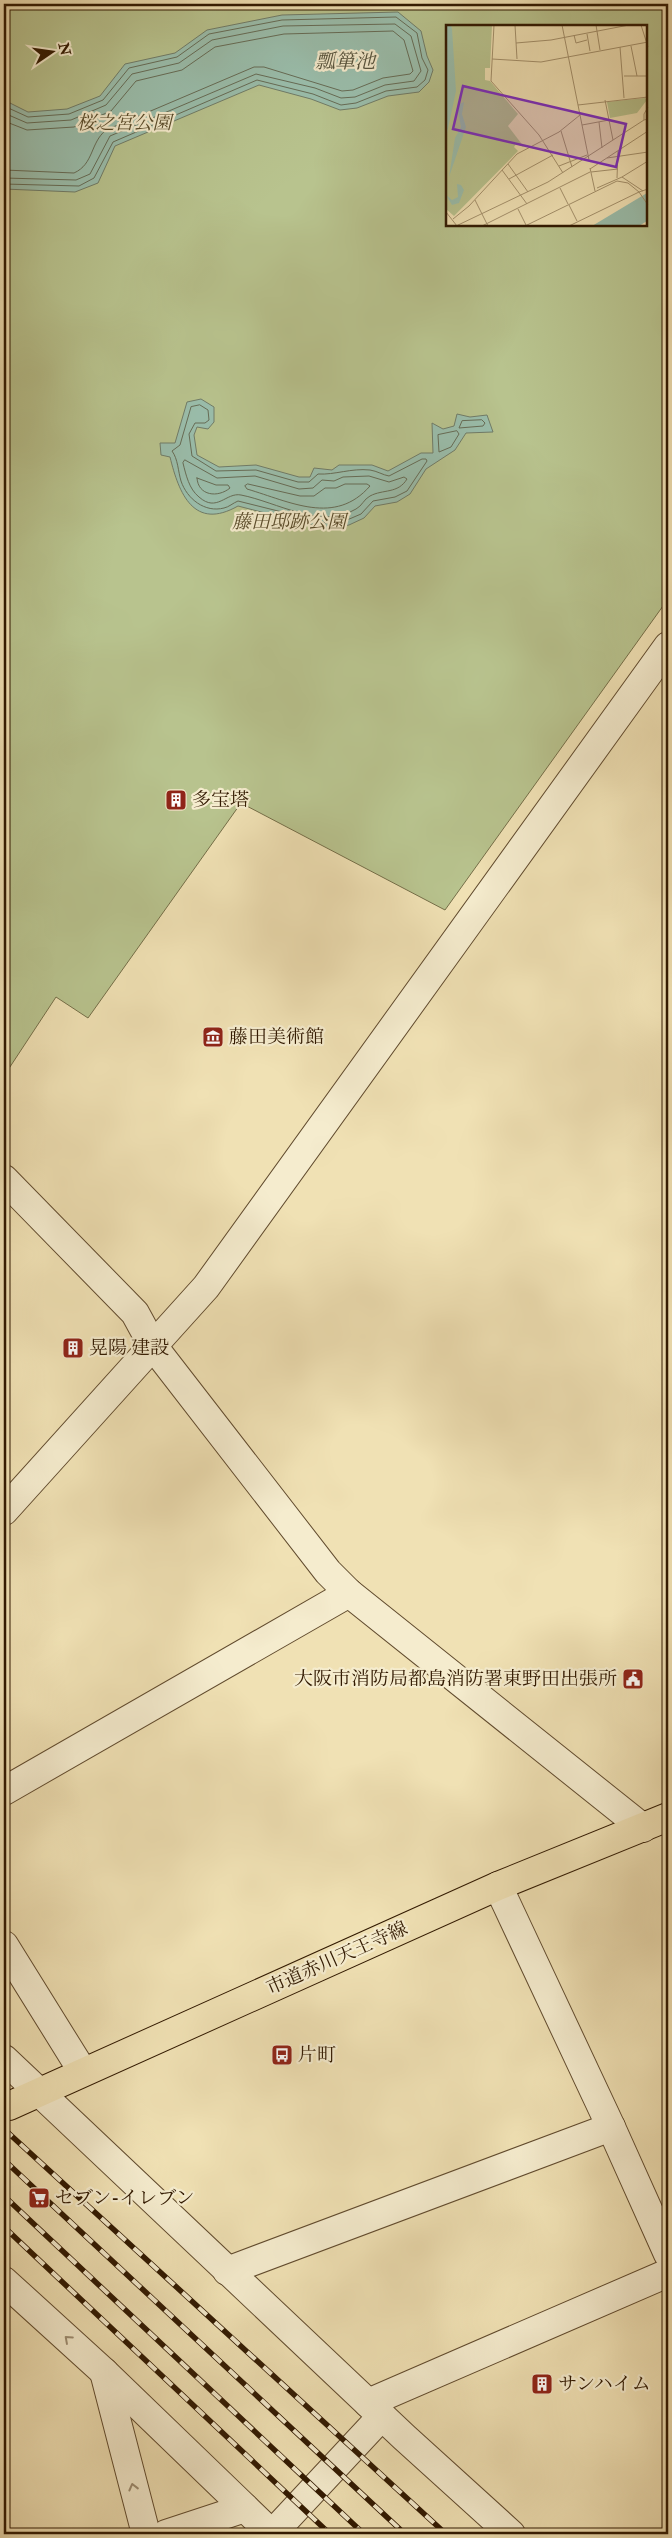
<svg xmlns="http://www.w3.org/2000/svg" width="672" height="2538" font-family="'IM FELL Double Pica','Noto Serif JP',serif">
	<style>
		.green { fill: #b8c38e; stroke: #746e48; fill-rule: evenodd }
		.water { fill: #9abeac; stroke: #707c68 }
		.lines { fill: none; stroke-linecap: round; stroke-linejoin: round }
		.shore { stroke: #666c56; stroke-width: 1 }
		.minor-casing { stroke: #614b2e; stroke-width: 30 }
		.tertiary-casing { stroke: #614b2e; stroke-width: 30 }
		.primary-casing { stroke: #311901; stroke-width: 30 }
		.minor { stroke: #f5ecce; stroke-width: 28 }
		.tertiary { stroke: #f5ecce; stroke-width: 28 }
		.primary { stroke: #f0e1b4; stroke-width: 28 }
		.rail-casing { stroke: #311901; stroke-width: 5.5 }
		.rail { stroke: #f5ecce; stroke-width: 4; stroke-dasharray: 11; stroke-linecap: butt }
		.oneway { stroke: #9d8d72 }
		.labels { text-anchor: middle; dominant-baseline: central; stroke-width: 4.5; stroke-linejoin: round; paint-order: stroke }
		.park-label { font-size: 19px; font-style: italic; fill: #5a4c2b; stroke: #f5ecce }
		.poi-label { font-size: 19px; fill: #311901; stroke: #f5ecce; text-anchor: start }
		.street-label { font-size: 19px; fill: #311901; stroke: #f5ecce }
		.water-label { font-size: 20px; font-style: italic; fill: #56533d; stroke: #f5ecce }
		.inset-road { fill: none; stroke: #a4916c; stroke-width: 1 }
		.view { fill: #7b2cbf; fill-opacity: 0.15; stroke: #7b2cbf; stroke-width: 2.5 }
		.inset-edge { fill: none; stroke: #311901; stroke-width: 2.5 }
	</style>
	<rect width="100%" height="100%" fill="#f0e1b4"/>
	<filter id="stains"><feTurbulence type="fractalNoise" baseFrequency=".004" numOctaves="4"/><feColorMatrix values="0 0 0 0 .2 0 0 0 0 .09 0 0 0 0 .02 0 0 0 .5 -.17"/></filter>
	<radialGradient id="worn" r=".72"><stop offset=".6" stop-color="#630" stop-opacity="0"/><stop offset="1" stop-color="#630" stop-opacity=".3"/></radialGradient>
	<path class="green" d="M4,4H668V599L445,910L241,803L88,1018L56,997L4,1076ZM447,26H646V225H447Z"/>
	<g class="water">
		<polygon points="398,12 421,31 427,56 433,70 429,82 419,92 388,96 357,108 340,110 311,99 259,85 115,146 98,183 75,192 4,189 4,100 28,112 67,109 100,96 125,64 175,53 207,30 282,15"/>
		<path d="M201,399L214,407V422L208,429L197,427L194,435L197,455L219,467L256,465L299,477H310L314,468L332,470L339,465H372L388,471L421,453H433L432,423L443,429L454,426L457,414L470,417L487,415L493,432L466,433L455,450L426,469L410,494L397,502L375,506L364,518L349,525L327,529L238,506C194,531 179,494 170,457L161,455L160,443H175L187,402Z"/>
	</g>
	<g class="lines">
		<g class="shore">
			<polyline points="4,106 28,117 69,114 103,100 129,68 177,57 209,34 282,20 396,17 417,33 422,58 428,70 425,80 417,87 386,91 356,103 341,105 313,94 257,80 113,142 94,178 79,186 4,184"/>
			<polyline points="4,113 27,123 71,120 106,105 132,74 179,63 212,40 283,26 395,24 411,36 421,71 414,81 385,85 355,97 341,98 315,88 256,74 110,136 90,174 76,180 4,178"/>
			<path d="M4,121L27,130L74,127L111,111L136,81L182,70L215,47L284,34L393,31L404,40L413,71L410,74L383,78L353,90L342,91L264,67H254L106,130C90,143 94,164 74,173L4,170"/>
			<path d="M200,405L208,410L209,420L205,423H195L189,434L192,456L216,471L256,470L298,482H309L318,474C335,475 351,468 370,470C377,471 383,475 389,476L422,459H426L427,461L407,491L395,497L373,501L361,514L347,520L326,523L238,501C233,503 229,507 224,508C205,513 187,499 181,481C178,471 178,459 172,451L180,445L191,407Z"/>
			<polygon points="482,420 485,423 483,426 459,428 462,421"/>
			<polygon points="457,431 459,434 451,447 439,452 438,435"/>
			<path d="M185,460L217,478L255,476L299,489L313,488L322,480L334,481L343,477L369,476L389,482L404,477L407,479C398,494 383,489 370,496C364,499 362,506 356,509C321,530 277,502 241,495C226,492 217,513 199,497C189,489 186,475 183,463Z"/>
			<path d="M197,478L216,485H228L230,488C218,498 198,496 197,478Z"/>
			<path d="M248,484L300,496H314L325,488H336L345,484H367L370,486C335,526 291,502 247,489L245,486Z"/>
		</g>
		<g class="minor-casing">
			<g id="minor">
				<polyline points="4,1791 349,1593"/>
				<polyline points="498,1886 611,2127 668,2254"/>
				<polyline points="4,1945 83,2072"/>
				<polyline points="227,2271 611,2127"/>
				<polyline points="4,2281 104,2372 272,2534"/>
				<polyline points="104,2372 146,2534"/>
				<polyline points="166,2534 245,2508"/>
				<polyline points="272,2534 382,2416"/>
			</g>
		</g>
		<g class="tertiary-casing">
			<g id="tertiary">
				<polyline points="4,1179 135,1313 153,1346 328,1572 349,1593 643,1828"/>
				<polyline points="4,1511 206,1287 668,646"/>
				<polyline points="4,2059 404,2437 511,2534"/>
				<polyline points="368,2403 668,2273"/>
			</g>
		</g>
		<g class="primary-casing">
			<polyline id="primary" points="9,2106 498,1886 668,1817"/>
		</g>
		<use href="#minor" class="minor"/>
		<use href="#tertiary" class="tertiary"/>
		<use href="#primary" class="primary"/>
		<g class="rail-casing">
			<g id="rail">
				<polyline points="4,2129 446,2534"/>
				<polyline points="4,2160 405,2534"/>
				<polyline points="4,2196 364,2534"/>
				<polyline points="4,2227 330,2534"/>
			</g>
		</g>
		<use href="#rail" class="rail"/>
	</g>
	<defs><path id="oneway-chevron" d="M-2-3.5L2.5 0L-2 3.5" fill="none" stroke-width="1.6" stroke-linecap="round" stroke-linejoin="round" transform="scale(1.25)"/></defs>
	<g class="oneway">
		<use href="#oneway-chevron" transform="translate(68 2339) rotate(-138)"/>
		<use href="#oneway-chevron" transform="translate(133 2487) rotate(-104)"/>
	</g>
	<defs>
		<g id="building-square" transform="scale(1.125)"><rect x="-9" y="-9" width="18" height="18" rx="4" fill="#8f2418" stroke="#f5ecce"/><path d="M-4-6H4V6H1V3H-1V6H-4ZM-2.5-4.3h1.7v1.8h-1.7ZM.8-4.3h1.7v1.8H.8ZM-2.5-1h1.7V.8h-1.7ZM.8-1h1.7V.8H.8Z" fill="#fff"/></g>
		<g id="museum-square" transform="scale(1.125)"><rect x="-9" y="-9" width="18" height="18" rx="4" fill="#8f2418" stroke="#f5ecce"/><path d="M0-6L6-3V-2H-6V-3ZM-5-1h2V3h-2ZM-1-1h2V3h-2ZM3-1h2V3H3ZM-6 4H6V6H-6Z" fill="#fff"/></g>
		<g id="civic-square" transform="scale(1.125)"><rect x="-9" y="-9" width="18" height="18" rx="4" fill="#8f2418" stroke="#f5ecce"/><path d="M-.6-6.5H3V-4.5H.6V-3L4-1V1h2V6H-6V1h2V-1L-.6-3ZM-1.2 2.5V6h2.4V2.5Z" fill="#fff"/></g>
		<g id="bus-square" transform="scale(1.125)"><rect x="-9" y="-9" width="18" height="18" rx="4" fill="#8f2418" stroke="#f5ecce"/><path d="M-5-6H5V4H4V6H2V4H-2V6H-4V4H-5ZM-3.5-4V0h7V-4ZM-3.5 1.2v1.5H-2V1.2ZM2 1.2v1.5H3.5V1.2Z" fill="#fff"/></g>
		<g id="supermarket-square" transform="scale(1.125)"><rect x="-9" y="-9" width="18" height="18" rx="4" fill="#8f2418" stroke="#f5ecce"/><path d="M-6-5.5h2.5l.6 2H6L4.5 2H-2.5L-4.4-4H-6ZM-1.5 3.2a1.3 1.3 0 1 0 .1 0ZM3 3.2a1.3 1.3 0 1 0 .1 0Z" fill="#fff"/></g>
	</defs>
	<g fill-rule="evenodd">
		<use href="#building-square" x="176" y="800"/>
		<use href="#museum-square" x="213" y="1037"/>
		<use href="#building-square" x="73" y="1348"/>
		<use href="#civic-square" x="633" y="1679"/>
		<use href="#bus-square" x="282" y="2055"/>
		<use href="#supermarket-square" x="39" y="2198"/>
		<use href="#building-square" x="542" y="2384"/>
	</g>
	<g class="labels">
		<g class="park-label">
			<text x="124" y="123">桜之宮公園</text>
			<text x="289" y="522">藤田邸跡公園</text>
		</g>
		<g class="poi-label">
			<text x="192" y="800">多宝塔</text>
			<text x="229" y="1037">藤田美術館</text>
			<text x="89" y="1348">晃陽 建設</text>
			<text x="617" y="1679" text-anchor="end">大阪市消防局都島消防署東野田出張所</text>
			<text x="298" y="2055">片町</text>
			<text x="55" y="2198">セブン-イレブン</text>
			<text x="558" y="2384">サンハイム</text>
		</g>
		<g class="street-label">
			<text transform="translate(337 1958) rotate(-24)">市道赤川天王寺線</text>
		</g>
		<g class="water-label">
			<text x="345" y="61">瓢箪池</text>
		</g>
	</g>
	<g transform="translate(446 25)">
		<rect width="201" height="201" fill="#f0e1b4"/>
		<path d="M5,0H46L44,43H39V55L44,56L72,89L62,101L78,122L70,119L68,122L72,126L8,191L0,184V113L8,66ZM199,73L201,75L191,88L164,93L161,77Z" fill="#b8c38e"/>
		<path d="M0,0H5L6,4L10,66L0,113ZM18,77L16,89L20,102L3,152L9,113L15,102L12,86L14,79ZM11,159L15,160L18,165L13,178L6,180L0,170L6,175L12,172ZM201,168V196L193,201H146Z" fill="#9abeac"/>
		<path class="inset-road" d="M48,0L45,56L93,110L117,148M69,0L71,34M116,0L143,135M150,0L154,25M195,0L202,22M141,9L144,26M128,10L130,18L141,15M70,18L105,15L183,0M185,21L191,51M174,22L178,73M46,34L95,37L202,17M178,51H202M159,75L167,115M132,80L202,72M202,82L198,89V95L202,94M153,97L156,123M136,100L163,95M115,106L126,142M161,133L202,127M62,139L82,167M113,141L141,130M144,143L149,166M144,144L202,106M56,145L81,179M145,147L172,144M176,152L202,136M171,153L172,126M63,154L107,130M114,163L122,179M151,163L176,152L197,166M29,175L42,201M123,180L131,196M72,184L80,200M0,187L11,201M7,194L23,181L71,129L113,107L134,90M10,201L102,157L198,95M36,201L144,147M79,201L171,156L182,158L193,167L202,164M123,201L193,167L202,180"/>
		<path class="view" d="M17,61L180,99L170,142L7,104Z"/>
		<rect width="201" height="201" class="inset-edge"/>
	</g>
	<rect width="672" height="2538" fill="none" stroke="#f0e1b4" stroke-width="20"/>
	<rect x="5" y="5" width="662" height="2528" fill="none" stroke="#311901" stroke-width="2.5"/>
	<rect x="10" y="10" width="652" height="2518" fill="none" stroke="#311901"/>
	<g transform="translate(52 52) rotate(77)" stroke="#f5ecce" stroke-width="4" paint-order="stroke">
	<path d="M0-4L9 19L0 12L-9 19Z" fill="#311901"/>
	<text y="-8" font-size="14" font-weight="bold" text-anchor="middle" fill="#311901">N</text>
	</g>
	<rect width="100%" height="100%" filter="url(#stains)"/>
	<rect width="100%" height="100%" fill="url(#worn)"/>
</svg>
